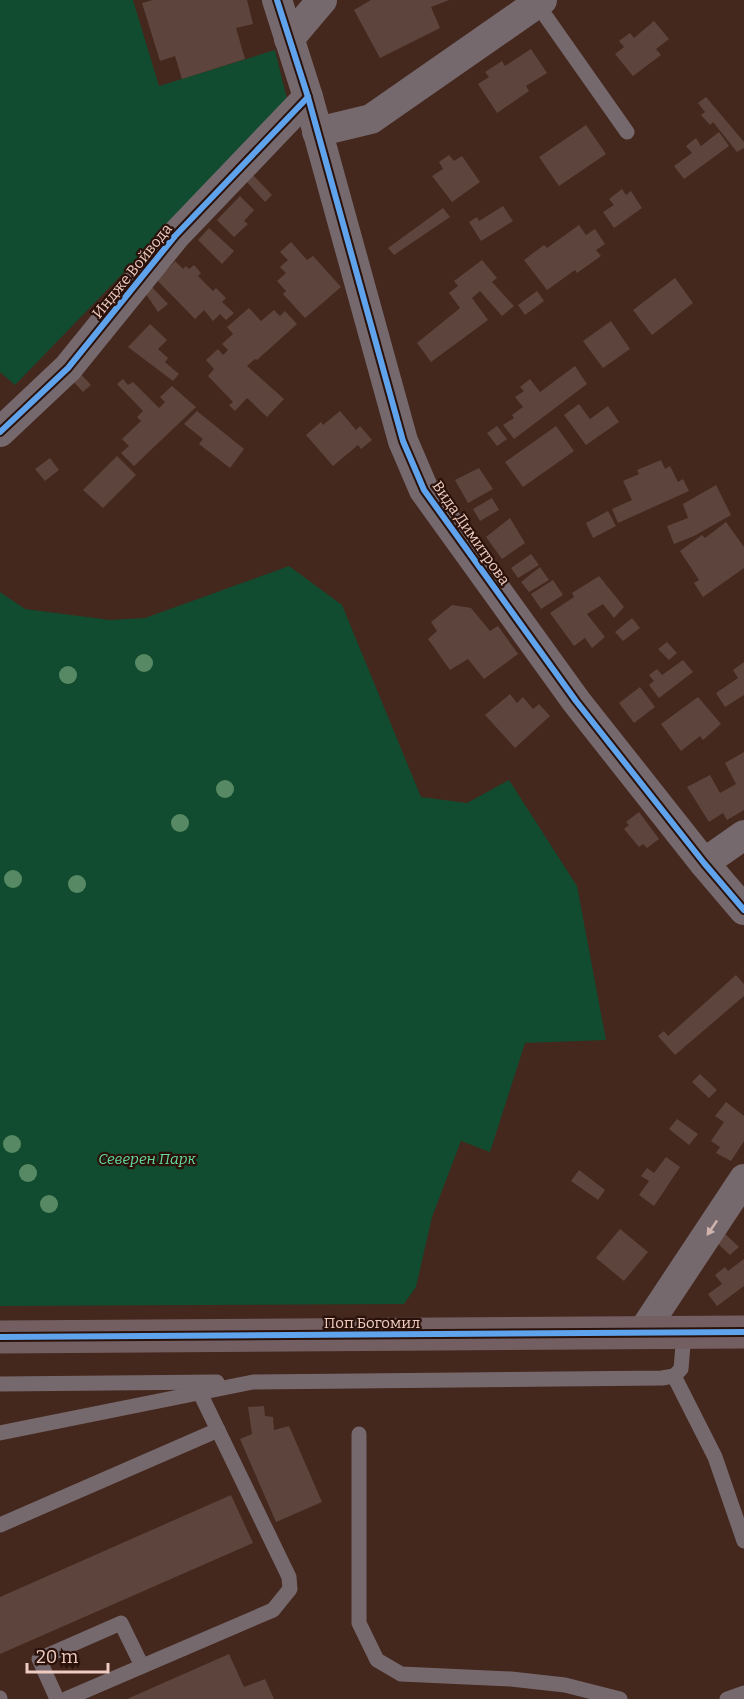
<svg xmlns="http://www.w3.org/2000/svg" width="744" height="1699" font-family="Bitter,serif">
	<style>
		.green { fill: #124c30 }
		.building { fill: #5d453d }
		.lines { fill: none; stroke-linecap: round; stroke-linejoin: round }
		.lane { stroke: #76696e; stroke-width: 15 }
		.street { stroke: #76696e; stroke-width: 30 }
		.secondary { stroke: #735f61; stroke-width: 33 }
		.cycleway-casing { stroke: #2a120b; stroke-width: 10 }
		.cycleway { stroke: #60a3ed; stroke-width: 6 }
		.tree { fill: #578a64 }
		.oneway { fill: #d0b3ac }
		.labels { text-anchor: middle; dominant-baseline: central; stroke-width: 4.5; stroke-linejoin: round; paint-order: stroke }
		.street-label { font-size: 15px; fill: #eeccc1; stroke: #2a120b }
		.park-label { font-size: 15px; font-style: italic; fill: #66db9f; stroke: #2a120b }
	</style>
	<rect width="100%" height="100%" fill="#44271d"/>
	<g class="green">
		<polygon points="0,0 133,0 159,86 275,50 288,103 15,385 0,372"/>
		<polygon points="289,566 342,605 421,797 467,803 509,780 577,886 606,1040 525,1043 490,1152 461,1141 432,1217 416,1287 404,1304 0,1306 0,592 25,609 110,620 145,618"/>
	</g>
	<g class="building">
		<polygon points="153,0 247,0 253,24 236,28 245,59 182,79 175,56 160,61 142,3"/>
		<polygon points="371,0 449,0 431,7 440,28 380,58 354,10"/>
		<polygon points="654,21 669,39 656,49 661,55 633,76 615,54 624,47 619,41 630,33 634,38"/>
		<polygon points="531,49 547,73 526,86 529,91 497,113 478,84 489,77 485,72 502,61 505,66"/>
		<polygon points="706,97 744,142 744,148 737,152 713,122 710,125 701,115 705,112 698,103"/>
		<polygon points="586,125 606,154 559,186 539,157"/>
		<polygon points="719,132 729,146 684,179 674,166 692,153 686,146 696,138 701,146"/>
		<polygon points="449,155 454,161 462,156 480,182 452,202 432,176 443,169 439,162"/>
		<polygon points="252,174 272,195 265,202 245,180"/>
		<polygon points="622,189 626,195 631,191 642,208 614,228 603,212 614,205 609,199"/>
		<polygon points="240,196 254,210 244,221 248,224 234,237 217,220"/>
		<polygon points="503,206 513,221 481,241 469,222 477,217 479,221"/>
		<polygon points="443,208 450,217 394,255 388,248"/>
		<polygon points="579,225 586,235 595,229 605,244 596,250 601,256 577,273 575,270 547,290 524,260 544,245 547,248"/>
		<polygon points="209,228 234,251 222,264 198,240"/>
		<polygon points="291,242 307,260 313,256 341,287 305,318 283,294 286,291 277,281 286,273 280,267 288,260 280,252"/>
		<polygon points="482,260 497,278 492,282 514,306 502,316 480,291 472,298 488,320 431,362 417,343 460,308 449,293 458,286 454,281"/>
		<polygon points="175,261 183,269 186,266 189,269 194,265 201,273 198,276 213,291 216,288 226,298 222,302 234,313 226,320 220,314 213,321 204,310 195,319 151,274 161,263 167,270"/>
		<polygon points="675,278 693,303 652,335 633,310"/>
		<polygon points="151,286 168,304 158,312 144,291"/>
		<polygon points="537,291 544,301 525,315 518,305"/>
		<polygon points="249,308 261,321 274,310 280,316 285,311 297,324 257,360 255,359 247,366 284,399 267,417 247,398 235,411 229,405 233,402 208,376 214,369 206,360 218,349 223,355 228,350 222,344 233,334 227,327"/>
		<polygon points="611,321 630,349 603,368 583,341"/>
		<polygon points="150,324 167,340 158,349 168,358 165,362 179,374 173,381 128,347"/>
		<polygon points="575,366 587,384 514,439 503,425 514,418 512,415 523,407 515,397 524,391 520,387 530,379 540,392"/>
		<polygon points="75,368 91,385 83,392 67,375"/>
		<polygon points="123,379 128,385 133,382 159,408 165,402 160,397 172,386 196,407 134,466 121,453 129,446 122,439 141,421 137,417 143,411 117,384"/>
		<polygon points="579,404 590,419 608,406 619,422 586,445 564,415"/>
		<polygon points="197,411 244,449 230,468 199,444 203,439 184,424"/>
		<polygon points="340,411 356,430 360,426 372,440 361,449 358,445 333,466 306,435 321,422 323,425"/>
		<polygon points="497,426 507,439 497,446 487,433"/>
		<polygon points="556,426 574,451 523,487 505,462"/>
		<polygon points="117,456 136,475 103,508 83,490"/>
		<polygon points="50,458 59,470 45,481 35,469"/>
		<polygon points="661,460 665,469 670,466 678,482 683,479 689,491 618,523 612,509 632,500 623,481 639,474 637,470"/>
		<polygon points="479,468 493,489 468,503 455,480"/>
		<polygon points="716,485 731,515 694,536 674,544 667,526 688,518 683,504"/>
		<polygon points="492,498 499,510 480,521 473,509"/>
		<polygon points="608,511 616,526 593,538 586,523"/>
		<polygon points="510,518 525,543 502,559 486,537"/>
		<polygon points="726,522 744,547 744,568 703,597 694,583 699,580 680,551 702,535 705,538"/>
		<polygon points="531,554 539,565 518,578 511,568"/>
		<polygon points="540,567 549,580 529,592 521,582"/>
		<polygon points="599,576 624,607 614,618 603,604 587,614 605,637 592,648 585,638 574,646 550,613 574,597 572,593"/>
		<polygon points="553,580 563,595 541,609 531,594"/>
		<polygon points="452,605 471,608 490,631 498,626 518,654 484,679 468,659 450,670 428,639 437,631 431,622"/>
		<polygon points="632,618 640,628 623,641 615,632"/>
		<polygon points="667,642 677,653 669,660 658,649"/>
		<polygon points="683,660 693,672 659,698 649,685 654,681 649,675 657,669 662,675"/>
		<polygon points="744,662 744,695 725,707 716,693 738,678 733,670"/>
		<polygon points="640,687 655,707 634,723 619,703"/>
		<polygon points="510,694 517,703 523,697 533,709 539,704 550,716 515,748 485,715"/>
		<polygon points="698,697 721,724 703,740 700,736 681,751 661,724"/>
		<polygon points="744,752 744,810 727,820 723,813 709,822 687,787 710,775 720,793 736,784 725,763"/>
		<polygon points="639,812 659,839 647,848 643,844 639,847 624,829 629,825 626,822"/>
		<polygon points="736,975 744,984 744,996 675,1055 658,1036 664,1031 668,1036"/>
		<polygon points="700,1074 717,1090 709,1098 692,1082"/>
		<polygon points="726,1102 744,1116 744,1141 731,1161 716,1153 720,1147 711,1141 724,1122 715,1116"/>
		<polygon points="677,1119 698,1134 689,1145 669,1129"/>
		<polygon points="666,1157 680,1167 654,1206 639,1195 649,1181 641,1176 647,1168 654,1173"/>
		<polygon points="579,1170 605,1190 598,1200 571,1181"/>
		<polygon points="620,1229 648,1252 624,1281 596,1258"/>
		<polygon points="721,1230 739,1247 730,1255 714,1240"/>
		<polygon points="744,1259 744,1286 717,1306 708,1294 722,1284 715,1275 725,1267 728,1271"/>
		<polygon points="264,1406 265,1416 273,1417 274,1430 289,1426 322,1502 276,1522 240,1439 252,1434 248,1407"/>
		<polygon points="231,1495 253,1543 0,1654 0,1597"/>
		<polygon points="229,1654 244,1687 265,1679 274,1699 127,1699"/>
	</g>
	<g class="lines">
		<g class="lane">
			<polyline points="537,4 627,132"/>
			<polyline points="674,1376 715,1457 744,1541"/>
			<polyline points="0,1384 217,1382"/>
			<polyline points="0,1433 253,1382 662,1378 674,1376 681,1369 684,1333"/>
			<polyline points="359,1434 359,1623 377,1660 401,1674 511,1679 565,1685 620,1699"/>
			<polyline points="0,1525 218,1430"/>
			<polyline points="0,1698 0,1699"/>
			<polyline points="57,1699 39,1659 121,1623 142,1666"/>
			<polyline points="66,1699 273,1610 290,1589 289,1577 200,1393"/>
			<polyline points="727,1699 744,1693"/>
		</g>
		<g class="street">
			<polyline points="277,0 308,97 403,441 424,490 576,701 704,863 744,910"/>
			<polyline points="289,39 322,0"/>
			<polyline points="317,132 371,119 542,0"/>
			<polyline points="0,432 68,368 175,236 308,97"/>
			<polyline points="704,863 744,835"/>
			<polyline points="642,1333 744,1179"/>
		</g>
		<polyline class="secondary" points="0,1337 744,1332"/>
		<g class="cycleway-casing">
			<g id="cycleway">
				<polyline points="277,0 308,97 403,441 424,490 576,701 704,863 744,910"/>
				<polyline points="0,432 68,368 175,236 308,97"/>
				<polyline points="0,1337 744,1332"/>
			</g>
		</g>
		<use href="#cycleway" class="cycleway"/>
	</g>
	<g class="tree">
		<circle cx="144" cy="663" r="9"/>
		<circle cx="68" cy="675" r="9"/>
		<circle cx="225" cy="789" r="9"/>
		<circle cx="180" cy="823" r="9"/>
		<circle cx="13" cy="879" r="9"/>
		<circle cx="77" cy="884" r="9"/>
		<circle cx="12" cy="1144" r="9"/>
		<circle cx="28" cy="1173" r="9"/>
		<circle cx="49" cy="1204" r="9"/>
	</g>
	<defs><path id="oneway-solid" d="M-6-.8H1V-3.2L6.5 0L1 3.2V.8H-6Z" transform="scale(1.5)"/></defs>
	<use class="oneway" href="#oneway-solid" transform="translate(712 1228) rotate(124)"/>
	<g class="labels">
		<g class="street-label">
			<text transform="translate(132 271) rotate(-51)">Индже Войвода</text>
			<text transform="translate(471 533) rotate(55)">Вида Димитрова</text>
			<text x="372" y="1323">Поп Богомил</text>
		</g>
		<g class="park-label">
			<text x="147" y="1159">Северен Парк</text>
		</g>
	</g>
	<path d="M27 1663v9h81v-9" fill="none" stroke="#eeccc1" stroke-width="3"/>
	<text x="36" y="1663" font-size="18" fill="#eeccc1" stroke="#2a120b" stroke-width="4.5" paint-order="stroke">20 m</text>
</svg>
